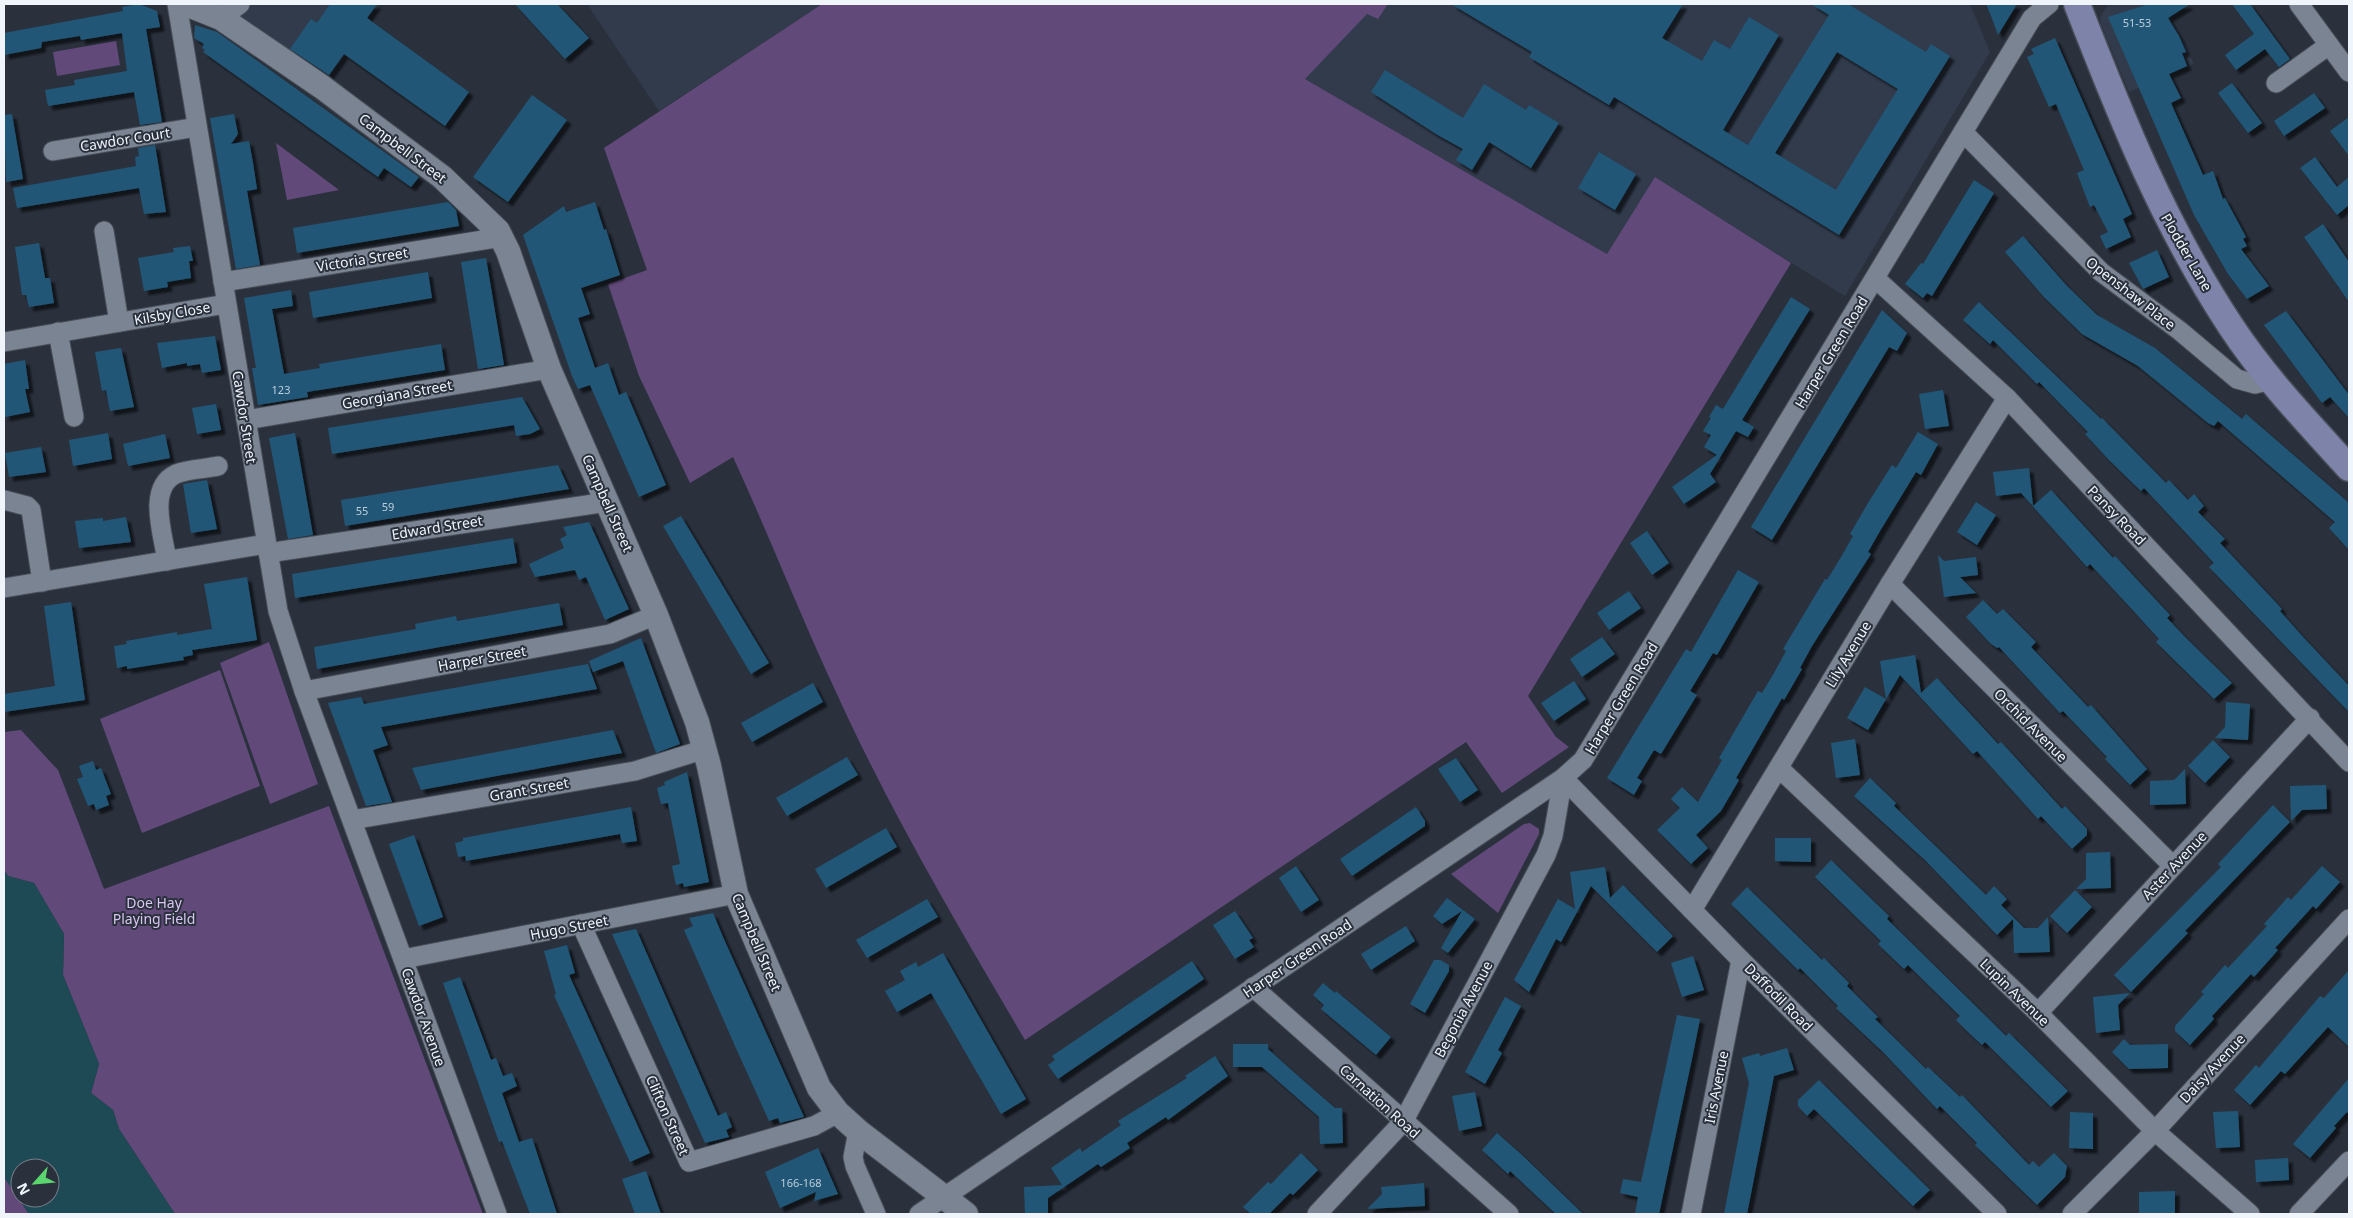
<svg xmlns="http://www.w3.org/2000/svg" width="2353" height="1218" font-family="'Noto Sans',sans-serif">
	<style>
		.built { fill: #313b4c }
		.green { fill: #61497a }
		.water { fill: #1d4a54; fill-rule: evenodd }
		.building { fill: #205777; fill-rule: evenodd; filter: url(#shadow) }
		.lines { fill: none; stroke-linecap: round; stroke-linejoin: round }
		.minor-casing { stroke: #484e58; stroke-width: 21 }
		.tertiary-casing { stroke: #484e58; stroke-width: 26 }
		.secondary-casing { stroke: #484e58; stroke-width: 29 }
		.minor { stroke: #7b8492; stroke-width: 19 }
		.tertiary { stroke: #7b8492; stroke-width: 24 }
		.secondary { stroke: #7e83aa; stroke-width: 26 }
		.labels { text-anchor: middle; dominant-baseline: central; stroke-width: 4; stroke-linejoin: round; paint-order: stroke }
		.number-label { font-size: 11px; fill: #bccedb }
		.street-label { font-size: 14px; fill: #f0f5fc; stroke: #2a313d }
		.park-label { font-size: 14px; fill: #d9c5f1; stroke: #2a313d }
	</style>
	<defs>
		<filter id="shadow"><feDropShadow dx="4.5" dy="4.5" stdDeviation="1" flood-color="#0009"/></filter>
	</defs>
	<rect width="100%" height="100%" fill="#2a313d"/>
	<g class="built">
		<polygon points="220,4 379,4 330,79"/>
		<polygon points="587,4 822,4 659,111"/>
		<polygon points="1134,4 1970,4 1990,52 1845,296 1655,178 1607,254 1305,79"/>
		<polygon points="2108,4 2161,4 2171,20 2168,22 2187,48 2194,64 2129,92 2101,24 2100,17"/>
	</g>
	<g class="green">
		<path d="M822,4H1388L1378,19L1367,14L1305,79L1607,254L1655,177L1791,263L1528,696L1556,737L1569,747L1502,793L1466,742L1025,1040C958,926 891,813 836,692C800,615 769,535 733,457L690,483L639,376L608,284L647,270L604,148Z"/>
		<polygon points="116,41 120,65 57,76 53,52"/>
		<polygon points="276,143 339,190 287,200"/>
		<polygon points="269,642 318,784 270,804 220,663"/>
		<polygon points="220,670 260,786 142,833 100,719"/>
		<polygon points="21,730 58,770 104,889 329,806 483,1214 175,1214 119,1129 113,1110 91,1093 99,1064 63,975 64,934 34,883 8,876 4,870 4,732"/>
		<polygon points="1530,823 1539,829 1539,834 1498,913 1451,874 1524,824"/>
		<polygon points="4,1177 29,1214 4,1214"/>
	</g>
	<path class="water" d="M4,870L8,876L34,883L64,934L63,975L99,1064L91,1093L113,1110L119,1129L175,1214H29L4,1177ZM20,1168H50V1198H20Z"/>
	<g class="building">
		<polygon points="139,4 157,11 160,27 146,29 162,122 140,125 134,92 48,106 45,90 75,85 74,80 127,71 122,33 81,40 80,36 42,42 41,48 4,55 4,33 123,11 122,7"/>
		<polygon points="330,4 377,4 367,18 469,92 445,126 344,54 329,75 290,49 311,19 317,23"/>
		<polygon points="515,4 557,4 589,38 565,59"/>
		<path d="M1451,4H1683L1662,38L1702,61L1714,40L1730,49L1749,17L1779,35L1723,130L1748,145L1829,15L1811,4H1848L1926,52L1931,44L1950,56L1839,235L1614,97L1609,105L1529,57L1532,52ZM1837,52L1898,89L1836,190L1775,153Z"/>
		<polygon points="1986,4 2017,4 1998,35 1991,16"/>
		<polygon points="2149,4 2190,4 2168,18 2179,36 2186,52 2182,53 2187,66 2169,74 2181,98 2171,103 2203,175 2213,171 2223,199 2225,198 2246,237 2243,239 2247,246 2241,249 2269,286 2247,299 2228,274 2194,215 2108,17"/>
		<polygon points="2232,4 2250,4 2290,59 2279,67 2265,49 2236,70 2225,55 2254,34"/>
		<polygon points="195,25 217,32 419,177 411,187 384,168 378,177 203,52 205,50 202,48 204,44 194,38"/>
		<polygon points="2055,38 2132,214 2123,219 2131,237 2106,249 2100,236 2108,232 2094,205 2090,207 2077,173 2084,170 2056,104 2049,107 2027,57 2034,54 2031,49"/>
		<polygon points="1385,70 1463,118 1484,84 1526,110 1529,105 1559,123 1531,168 1489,142 1472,170 1456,160 1463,149 1436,134 1371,92"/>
		<polygon points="2232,83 2262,123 2248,133 2218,93"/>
		<polygon points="2314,93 2325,108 2284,136 2274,121"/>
		<polygon points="532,95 567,120 508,202 473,177"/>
		<polygon points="12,114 23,179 6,182 4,115"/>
		<polygon points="234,114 238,134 231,144 249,141 253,163 257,189 247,191 260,265 236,269 210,118"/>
		<polygon points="2349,117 2349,156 2330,131"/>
		<polygon points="155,145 166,212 144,214 139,188 17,208 13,188 136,166 135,157 139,156 138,148"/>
		<polygon points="1599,152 1636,174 1615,210 1578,188"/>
		<polygon points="2315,157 2337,187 2349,177 2349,205 2337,215 2300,168"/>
		<polygon points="1974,180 1994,193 1932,296 1927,293 1923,298 1905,284 1921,263 1923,264"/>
		<polygon points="448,202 456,210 459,226 297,253 293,228"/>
		<polygon points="595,202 604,230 606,229 620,275 581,288 590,314 578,318 595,368 608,363 619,395 626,392 666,485 639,497 590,385 578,389 572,376 523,235 564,206 566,212"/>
		<polygon points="2323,224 2349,262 2349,302 2304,237"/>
		<polygon points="2023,236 2067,286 2097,315 2155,348 2242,419 2246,414 2349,503 2349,550 2329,528 2335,522 2218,421 2214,426 2208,423 2138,366 2082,334 2044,297 2005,252"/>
		<polygon points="39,243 45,278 50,278 54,303 29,307 26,295 22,295 15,247"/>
		<polygon points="190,246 193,261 189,261 191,278 167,282 168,287 144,291 138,258 174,252 173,248"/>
		<polygon points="2157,250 2169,277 2143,289 2129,263"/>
		<polygon points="486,258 504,365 478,369 461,262"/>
		<polygon points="428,272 432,298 313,318 309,292"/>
		<polygon points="291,290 293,306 272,309 284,374 320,368 319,364 441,344 445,370 307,392 308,397 258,405 252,368 256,368 244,298"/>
		<polygon points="1791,297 1810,309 1742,420 1754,427 1748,437 1736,431 1710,474 1716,482 1684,504 1672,487 1717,455 1704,447 1711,435 1703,431 1711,418 1709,417 1716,405 1723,409"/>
		<polygon points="1979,302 2101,419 2102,418 2166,483 2169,480 2188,500 2194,494 2204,506 2198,512 2225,539 2220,543 2282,609 2280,611 2304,638 2349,686 2349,712 2209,567 2214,563 2144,488 2141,491 2109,460 2085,434 2088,432 2039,382 2037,384 1993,340 1990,344 1963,320"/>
		<polygon points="1882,310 1907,333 1897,351 1889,347 1772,540 1751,527"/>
		<polygon points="2286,311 2349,395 2349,418 2330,397 2322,403 2264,325"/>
		<polygon points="215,336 221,370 202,373 200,364 187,366 187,363 162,368 157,343"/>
		<polygon points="121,348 134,407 110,411 106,390 102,391 95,352"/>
		<polygon points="25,360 29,389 25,389 30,412 5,417 4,364"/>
		<polygon points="1943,390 1949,426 1925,429 1919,394"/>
		<polygon points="522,397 540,429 530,434 516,436 514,425 332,454 328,428"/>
		<polygon points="216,404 221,430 197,434 192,408"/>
		<polygon points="1918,432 1938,444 1921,475 1916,472 1880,531 1868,552 1871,554 1812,646 1800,668 1802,669 1784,700 1782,698 1736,778 1739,780 1721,811 1696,835 1708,848 1691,864 1657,830 1680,808 1671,799 1682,787 1698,802 1722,760 1719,758 1758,691 1762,693 1774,673 1786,651 1783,649 1825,579 1827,580 1841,557 1853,536 1850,534 1868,503 1892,465 1896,468"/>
		<polygon points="108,433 112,459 73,466 69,440"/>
		<polygon points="295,433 313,535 288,539 269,438"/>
		<polygon points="165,434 170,458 128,466 123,444"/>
		<polygon points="41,447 46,472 9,477 5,453"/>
		<polygon points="558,465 569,489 345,526 341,500"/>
		<polygon points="2029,468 2033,506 2051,490 2113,558 2115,556 2170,615 2167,618 2186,638 2232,683 2214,699 2156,642 2159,639 2128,605 2090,564 2087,567 2021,493 1996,496 1993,472"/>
		<polygon points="207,480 217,529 191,533 183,484"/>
		<polygon points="1976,502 1996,515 1977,545 1957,532"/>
		<polygon points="681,516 769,663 751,674 663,526"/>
		<polygon points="126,517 131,542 79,548 75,521 103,518 103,521"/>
		<polygon points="589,522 629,609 605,620 586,577 579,580 575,570 535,577 529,564 564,548 560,539 567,535 563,527"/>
		<polygon points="1647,531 1669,563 1652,575 1630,543"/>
		<polygon points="513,538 517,563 295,598 292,574"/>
		<polygon points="1938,555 1944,561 1976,557 1978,575 1960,577 1976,593 1944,597"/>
		<polygon points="1738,570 1759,582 1717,655 1713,653 1690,691 1697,695 1661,754 1654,750 1637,778 1642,781 1634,795 1607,778 1686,649 1691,652"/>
		<polygon points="247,577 257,640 192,650 193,655 183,657 184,660 127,669 127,666 117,668 114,646 127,644 126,641 177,632 177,635 212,629 204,584"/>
		<polygon points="1629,591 1641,608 1609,630 1597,613"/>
		<polygon points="1983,600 1997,614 2003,609 2036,642 2031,647 2088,707 2091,705 2147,769 2130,785 2105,759 2107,757 2063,711 2060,713 1999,647 1997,648 1990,643 1966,617"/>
		<polygon points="71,602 85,700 4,712 4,694 55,686 44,606"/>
		<polygon points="559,603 563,625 317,669 314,647 416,629 415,624 456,616 457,621"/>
		<polygon points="1602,637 1615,654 1582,677 1570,659"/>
		<polygon points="641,638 680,744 656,753 623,661 593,672 589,661"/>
		<polygon points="1915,655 1921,693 1937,678 1998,744 2001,742 2013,755 2062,809 2065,806 2087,829 2087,835 2072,849 2041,816 2038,819 1977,751 1973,754 1900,675 1868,730 1847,718 1865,687 1886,699 1880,661"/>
		<polygon points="588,664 597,689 381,727 388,745 373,750 392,802 366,806 328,703 361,697 364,704"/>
		<polygon points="1574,681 1586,699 1554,721 1541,703"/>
		<polygon points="813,683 823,702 752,742 741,723"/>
		<polygon points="2226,702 2250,704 2248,740 2215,738 2225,727"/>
		<polygon points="613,730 622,753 421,790 412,768"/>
		<polygon points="1855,739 1860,775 1836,778 1831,743"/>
		<polygon points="2213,740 2230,757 2205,783 2188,766"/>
		<polygon points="847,757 858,775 787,816 776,798"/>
		<polygon points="1456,758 1478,790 1460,802 1438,769"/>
		<polygon points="93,761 96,770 101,768 111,794 106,796 109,805 96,810 94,804 88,806 77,779 83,777 79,766"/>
		<polygon points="2185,769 2186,804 2150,805 2150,781 2174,780"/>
		<polygon points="687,772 709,882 684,887 683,883 676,885 672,866 680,864 668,803 661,804 657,788 665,785 664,782"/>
		<polygon points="1870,778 1896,803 1894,806 1986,895 1994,886 2007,899 2001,905 2024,928 2038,928 2048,917 2050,952 2014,953 2013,919 1997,935 1925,860 1854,796"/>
		<polygon points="2326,785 2327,809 2302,810 2291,821 2290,786"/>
		<polygon points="2273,805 2290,822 2185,931 2188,933 2131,992 2114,975 2221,867 2218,864"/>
		<polygon points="631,807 637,841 622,843 620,834 466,861 465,856 458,857 455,843 463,841 463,838"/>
		<polygon points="1416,807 1425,821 1425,826 1352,876 1340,859"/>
		<polygon points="886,828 897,847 826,888 815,869"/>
		<polygon points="414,835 443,917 419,926 389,844"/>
		<polygon points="1775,838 1811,838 1811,862 1775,861"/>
		<polygon points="2110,852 2111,888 2076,889 2086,879 2086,853"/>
		<polygon points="1831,860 1889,916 1887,919 2006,1036 2009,1033 2068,1091 2051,1107 1985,1042 1982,1045 1969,1033 1956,1020 1960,1016 1908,965 1904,969 1878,944 1881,941 1815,877"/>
		<polygon points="1296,866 1319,900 1301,912 1279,878"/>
		<polygon points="2322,866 2340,882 2316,909 2313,906 2275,948 2278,950 2254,977 2251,974 2212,1016 2214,1019 2190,1045 2175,1031 2175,1026 2204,994 2201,992 2225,965 2228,968 2267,926 2264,924 2288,897 2291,900"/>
		<polygon points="1605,867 1610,898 1623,885 1673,936 1657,952 1591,886 1561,942 1556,939 1529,992 1514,980 1558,899 1575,909 1570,872"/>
		<polygon points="1747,887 1822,960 1824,958 1849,983 1847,986 1878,1017 1875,1019 1926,1069 1928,1067 1960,1097 1962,1095 2029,1165 2033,1161 2039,1167 2054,1153 2067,1166 2065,1177 2037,1205 1975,1145 1977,1143 1940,1106 1937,1109 1883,1052 1836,1008 1838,1006 1800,968 1798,970 1731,904"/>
		<polygon points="2075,890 2092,907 2067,933 2050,916"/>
		<polygon points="1447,898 1475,919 1448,953 1441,948 1462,911 1442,924 1433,916"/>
		<polygon points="927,899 938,917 867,958 856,940"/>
		<polygon points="1235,911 1253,938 1249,940 1254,947 1235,959 1213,925"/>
		<polygon points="713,913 723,937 804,1117 780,1123 778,1118 769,1121 735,1046 684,930 693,926 689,918"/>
		<polygon points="1406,926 1415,941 1371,970 1361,954"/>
		<polygon points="636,929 718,1116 726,1112 732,1127 726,1130 729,1137 705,1143 612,934"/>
		<polygon points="567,945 575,973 569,975 650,1153 630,1162 554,995 556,994 544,951"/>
		<polygon points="943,953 1026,1099 1001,1114 931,993 897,1012 885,991 905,980 900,971 916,962 918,967"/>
		<polygon points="1693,956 1704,990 1682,997 1671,963"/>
		<polygon points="1434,960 1440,960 1449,965 1449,971 1425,1013 1410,1004"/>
		<polygon points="1192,961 1204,979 1058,1079 1048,1065 1055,1060 1052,1056"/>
		<polygon points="2349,970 2349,1047 2328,1027 2285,1074 2281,1071 2250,1105 2234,1090 2256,1065 2259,1068 2320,996 2324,998"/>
		<polygon points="460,977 491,1060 496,1058 503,1076 512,1073 517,1086 502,1093 519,1142 532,1138 557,1214 530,1214 502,1141 499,1142 443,983"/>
		<polygon points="1323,983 1335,993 1336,991 1391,1037 1376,1055 1321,1009 1324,1005 1313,995"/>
		<polygon points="2130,993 2118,1005 2120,1030 2096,1033 2093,997"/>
		<polygon points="1505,997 1521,1006 1498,1050 1502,1053 1485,1084 1465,1072"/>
		<polygon points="1677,1015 1700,1019 1693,1054 1659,1214 1635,1214 1638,1197 1620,1193 1623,1179 1641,1182"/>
		<polygon points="2124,1039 2130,1045 2168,1044 2168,1068 2129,1069 2112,1052"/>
		<polygon points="1233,1044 1268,1044 1268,1049 1306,1083 1335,1108 1342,1108 1343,1143 1320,1144 1319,1117 1262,1067 1233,1067"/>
		<polygon points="1787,1048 1794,1070 1774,1076 1747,1214 1724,1214 1749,1083 1742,1058 1759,1053 1760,1056"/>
		<polygon points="1215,1056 1228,1076 1168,1120 1166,1117 1127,1143 1130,1148 1101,1167 1098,1164 1048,1198 1048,1214 1025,1214 1024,1187 1062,1185 1051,1168 1080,1148 1082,1152 1121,1125 1118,1121 1187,1078 1185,1076"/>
		<polygon points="2349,1078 2349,1114 2347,1112 2334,1126 2336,1128 2310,1158 2293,1144"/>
		<polygon points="1819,1080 1930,1190 1913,1206 1814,1109 1807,1116 1798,1106 1798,1100"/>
		<polygon points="1475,1092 1482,1126 1459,1131 1452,1096"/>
		<polygon points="2238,1111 2240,1147 2216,1148 2213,1112"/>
		<polygon points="2070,1112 2093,1113 2093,1149 2069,1148"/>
		<polygon points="1497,1133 1523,1156 1583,1214 1556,1214 1510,1171 1508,1174 1482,1150"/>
		<polygon points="818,1148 838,1194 814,1201 816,1192 780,1208 765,1172"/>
		<polygon points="1301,1153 1318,1170 1293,1195 1290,1193 1269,1214 1251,1214 1243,1207 1268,1182 1271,1184"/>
		<polygon points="2288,1158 2289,1180 2256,1182 2255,1160"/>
		<polygon points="646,1171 652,1189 661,1214 635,1214 622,1179"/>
		<polygon points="1424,1183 1425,1206 1367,1209 1382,1194 1381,1187"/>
		<polygon points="2175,1191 2175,1214 2139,1214 2139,1192"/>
	</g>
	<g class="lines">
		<g class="minor-casing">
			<g id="minor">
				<polyline points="177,4 278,611 304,691 497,1214"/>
				<polyline points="2299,4 2349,72"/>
				<polyline points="221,18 240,4"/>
				<polyline points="2276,83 2329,45"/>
				<polyline points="1963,132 2101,272 2180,331 2237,379 2255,384 2271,380"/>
				<polyline points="53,151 197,127"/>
				<polyline points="104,231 119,322"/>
				<polyline points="1876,279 2007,398 2349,762"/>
				<polyline points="223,282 502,237"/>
				<polyline points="58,332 74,417"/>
				<polyline points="4,342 226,304"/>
				<polyline points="246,420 549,369"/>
				<polyline points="4,500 27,506 31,510 42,582"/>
				<polyline points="268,553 607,502"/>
				<path d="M167,561C164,537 146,488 176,474C188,469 205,469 218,466"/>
				<polyline points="1890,584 2173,866"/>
				<polyline points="4,588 266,544"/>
				<polyline points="304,691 610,634 656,615"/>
				<polyline points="1780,769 2038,1013 2155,1131 2250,1214"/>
				<polyline points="1563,778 1741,960 1997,1214"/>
				<polyline points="352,820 635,771 705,749"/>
				<polyline points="1692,910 1890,584 2007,398"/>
				<polyline points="581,924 689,1162 814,1126 838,1113"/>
				<polyline points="403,959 736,894"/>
				<polyline points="1253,987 1509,1214"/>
				<polyline points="2038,1013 2310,718"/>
				<polyline points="858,1131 853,1157 855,1166 876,1214"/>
				<polyline points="919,1214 1563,778 1583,760 2032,18 2049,4"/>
				<polyline points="1317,1214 1403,1122 1546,855 1553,836 1563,778"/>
				<polyline points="1691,1214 1741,960"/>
				<polyline points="2072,1214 2155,1131 2349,919"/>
				<polyline points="2299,1214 2349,1161"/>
			</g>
		</g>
		<g class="tertiary-casing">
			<polyline id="tertiary" points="186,4 221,18 322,87 442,177 498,231 508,251 549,369 656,615 697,722 709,766 736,894 819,1088 838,1113 858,1131 966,1214"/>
		</g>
		<g class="secondary-casing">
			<path id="secondary" d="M2077,4C2121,117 2163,223 2230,325C2264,377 2308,423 2349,468"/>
		</g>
		<use href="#minor" class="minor"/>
		<use href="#tertiary" class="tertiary"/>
		<use href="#secondary" class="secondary"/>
	</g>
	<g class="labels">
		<g class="number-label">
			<text x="2137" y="22">51-53</text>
			<text x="281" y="389">123</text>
			<text x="388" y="506">59</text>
			<text x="362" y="510">55</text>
			<text x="801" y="1182">166-168</text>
		</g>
		<g class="street-label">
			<text transform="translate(125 139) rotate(-9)">Cawdor Court</text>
			<text transform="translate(403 148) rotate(37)">Campbell Street</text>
			<text transform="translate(2187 252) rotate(60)">Plodder Lane</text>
			<text transform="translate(362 259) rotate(-9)">Victoria Street</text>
			<text transform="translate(2131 293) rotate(38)">Openshaw Place</text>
			<text transform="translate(172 313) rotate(-10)">Kilsby Close</text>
			<text transform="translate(1831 352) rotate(-59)">Harper Green Road</text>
			<text transform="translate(397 394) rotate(-10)">Georgiana Street</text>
			<text transform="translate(245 417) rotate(81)">Cawdor Street</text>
			<text transform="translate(608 503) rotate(66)">Campbell Street</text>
			<text transform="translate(2117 515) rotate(46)">Pansy Road</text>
			<text transform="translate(437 527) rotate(-9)">Edward Street</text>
			<text transform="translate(1848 654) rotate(-59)">Lily Avenue</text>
			<text transform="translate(482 658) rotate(-10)">Harper Street</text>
			<text transform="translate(1621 698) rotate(-59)">Harper Green Road</text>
			<text transform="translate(2031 725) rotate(45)">Orchid Avenue</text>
			<text transform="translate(529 789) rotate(-10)">Grant Street</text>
			<text transform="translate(2174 865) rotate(-47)">Aster Avenue</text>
			<text transform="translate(569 927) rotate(-11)">Hugo Street</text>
			<text transform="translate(757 942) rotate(67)">Campbell Street</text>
			<text transform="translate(1297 958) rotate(-34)">Harper Green Road</text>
			<text transform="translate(2015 992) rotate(44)">Lupin Avenue</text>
			<text transform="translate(1779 997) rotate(45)">Daffodil Road</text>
			<text transform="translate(1463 1009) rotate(-62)">Begonia Avenue</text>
			<text transform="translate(424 1017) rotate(70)">Cawdor Avenue</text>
			<text transform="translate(2212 1068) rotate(-47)">Daisy Avenue</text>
			<text transform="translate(1716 1087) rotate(-79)">Iris Avenue</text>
			<text transform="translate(1380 1101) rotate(42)">Carnation Road</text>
			<text transform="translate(668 1115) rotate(66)">Clifton Street</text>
		</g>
		<g class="park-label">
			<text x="154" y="902">Doe Hay<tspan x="154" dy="16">Playing Field</tspan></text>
		</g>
	</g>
	<rect width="2353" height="1218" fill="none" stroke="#f0f5fc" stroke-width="10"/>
	<g transform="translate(35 1183) rotate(243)"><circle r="24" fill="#2a313d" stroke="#797f89"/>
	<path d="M0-4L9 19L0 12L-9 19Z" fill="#5bd56d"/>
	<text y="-8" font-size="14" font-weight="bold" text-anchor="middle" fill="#f0f5fc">N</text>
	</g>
</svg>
